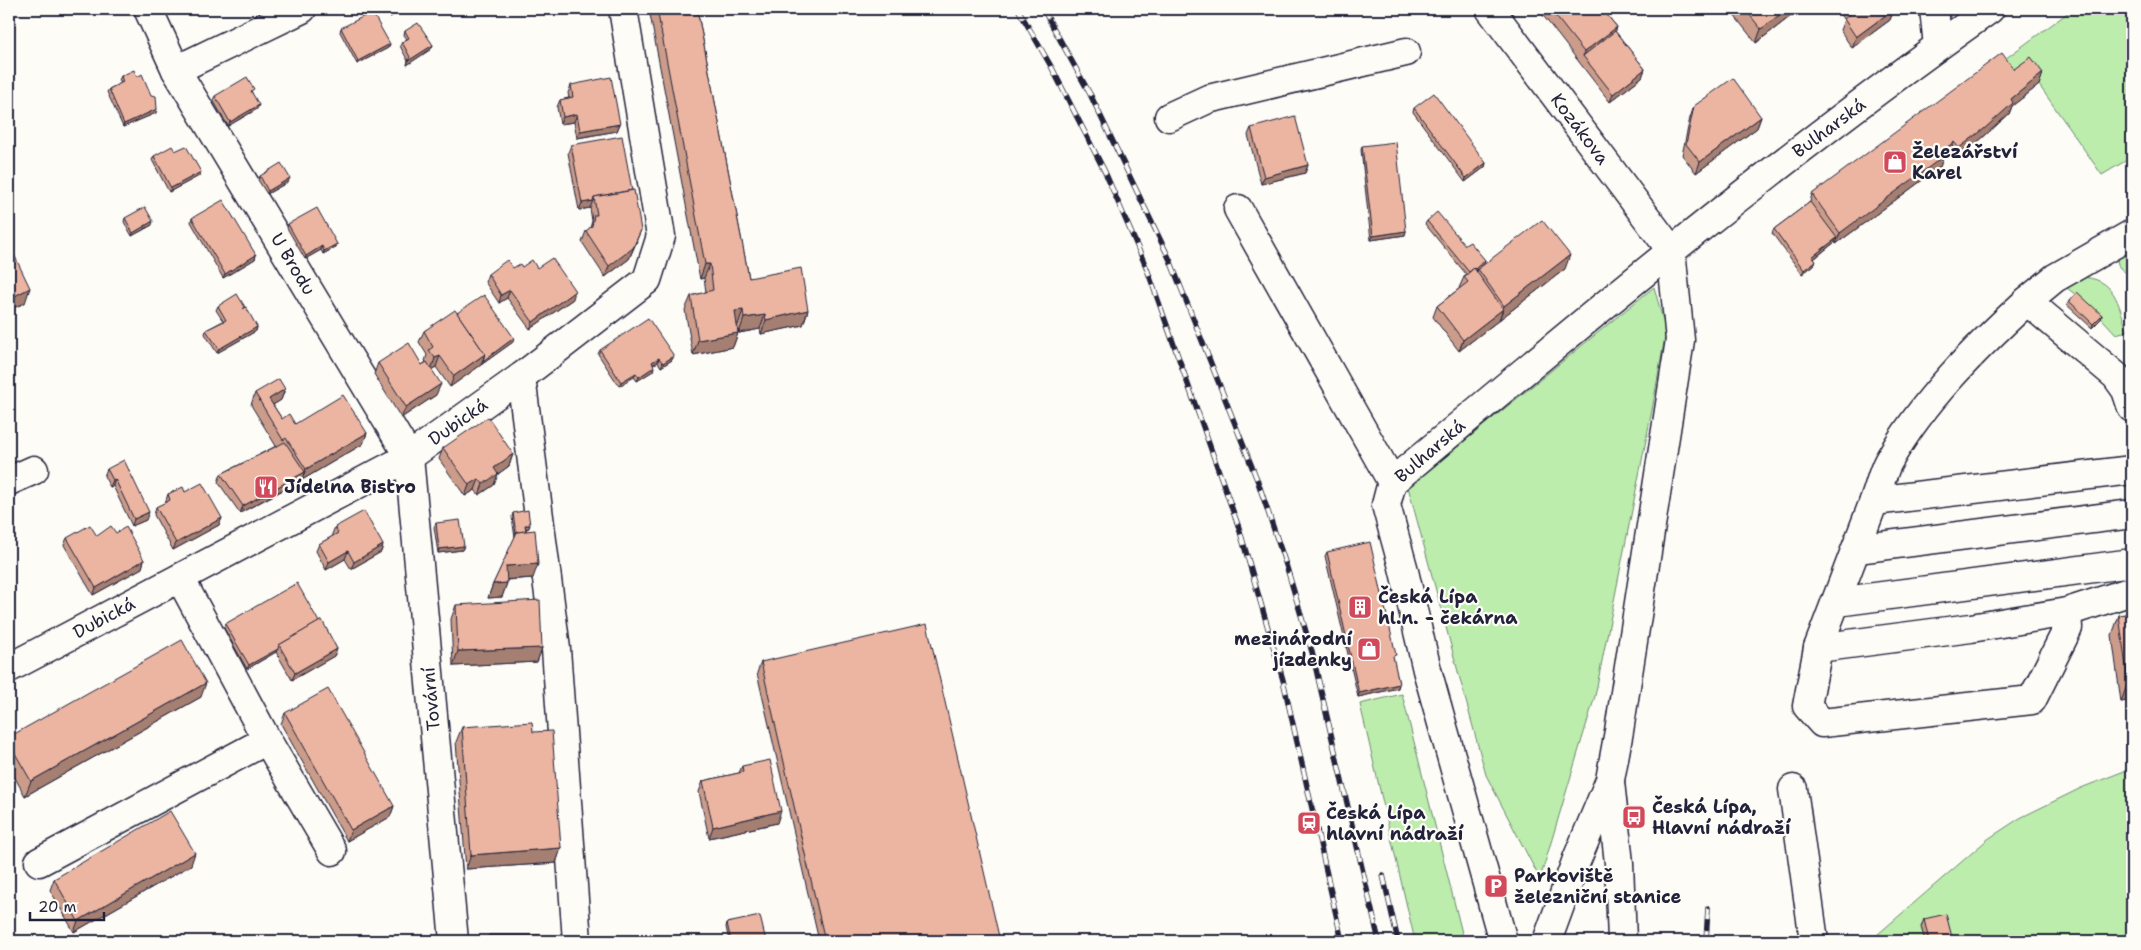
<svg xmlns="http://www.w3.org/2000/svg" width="2141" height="950" font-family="'Shantell Sans',sans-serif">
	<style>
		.green { fill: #bcedac; stroke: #6f8874 }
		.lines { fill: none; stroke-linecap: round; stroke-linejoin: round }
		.minor-casing { stroke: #22223b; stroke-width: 31 }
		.minor { stroke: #fdfcf7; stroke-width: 28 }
		.rail-casing { stroke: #22223b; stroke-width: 5.5 }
		.rail { stroke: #fdfcf7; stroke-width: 4; stroke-dasharray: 11; stroke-linecap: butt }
		.wall { fill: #cb9c8a; stroke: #22223b }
		.shaded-wall { fill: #a57f71; stroke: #22223b }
		.building { fill: #ecb5a1; stroke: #22223b }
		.labels { text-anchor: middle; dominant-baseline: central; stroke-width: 4.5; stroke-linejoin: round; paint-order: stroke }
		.street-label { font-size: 18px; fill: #22223b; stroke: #fdfcf7 }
		.poi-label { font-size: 18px; font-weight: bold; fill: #22223b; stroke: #fdfcf7; text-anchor: start }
	</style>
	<rect width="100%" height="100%" fill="#fdfcf7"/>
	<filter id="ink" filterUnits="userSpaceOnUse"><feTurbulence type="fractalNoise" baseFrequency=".02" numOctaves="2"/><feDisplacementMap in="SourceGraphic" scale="10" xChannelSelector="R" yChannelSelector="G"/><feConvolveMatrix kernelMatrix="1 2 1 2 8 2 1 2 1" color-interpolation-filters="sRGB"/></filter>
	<g filter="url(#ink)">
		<g class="green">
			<polygon points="2073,9 2132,9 2132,157 2102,175 2027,68 2010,80 1998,64"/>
			<polygon points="2123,254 2132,256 2132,278 2119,267 2117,261"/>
			<path d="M2080,277C2115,278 2118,302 2127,331L2116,334L2092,308L2061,283Z"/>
			<polygon points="1654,287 1666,331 1652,410 1595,696 1540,879 1486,775 1408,487"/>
			<polygon points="1402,694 1464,941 1415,941 1360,704"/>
			<polygon points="2132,768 2132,941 1870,941 1988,839 2020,818 2081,788"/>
		</g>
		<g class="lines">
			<g class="minor-casing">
				<g id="minor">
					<polyline points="148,9 176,70 409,457 454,941"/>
					<polyline points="1490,9 1671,250"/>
					<polyline points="1934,9 1938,46"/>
					<polyline points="176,70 302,9"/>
					<polyline points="1169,117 1208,99 1406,52"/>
					<polyline points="1238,209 1392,482"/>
					<polyline points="2132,234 2055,278 2027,301 2116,376 2126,390 2132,408"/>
					<polyline points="521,377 556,649 577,941"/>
					<polyline points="2132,470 1874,501 1818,648 1971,628 2067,612 2132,591"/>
					<polyline points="9,481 34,470"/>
					<path d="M1874,501C1879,489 1882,473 1888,462C1923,400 1976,348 2027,301"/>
					<polyline points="1857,549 2132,514"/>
					<polyline points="180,578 267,740 332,851"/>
					<polyline points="1837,602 2132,563"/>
					<polyline points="1818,648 1807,706 1822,723 2032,700 2068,628 2067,612"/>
					<polyline points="9,668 409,457 521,377 647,280 661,236 623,9"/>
					<polyline points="1610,782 1619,863 1622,941"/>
					<polyline points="1793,789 1814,941"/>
					<polyline points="39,862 267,740"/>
					<path d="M1503,941L1427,670L1403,567L1386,505L1392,482C1587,318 1782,156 1990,9"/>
					<polyline points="1547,941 1577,859 1610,780 1619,731 1680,340 1671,250"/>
				</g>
			</g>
			<use href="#minor" class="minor"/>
			<g class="rail-casing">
				<g id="rail">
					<polyline points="1018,9 1052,68 1105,172 1147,269 1239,528 1283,680 1342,941"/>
					<polyline points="1043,9 1090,94 1170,260 1258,482 1287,568 1312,652 1379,941"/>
					<polyline points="1383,875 1398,941"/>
					<polyline points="1706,941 1708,908"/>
				</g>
			</g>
			<use href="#rail" class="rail"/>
		</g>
		<g class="wall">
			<polygon points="385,9 402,9 401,11 390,17"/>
			<polygon points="649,9 697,9 749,278 808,310 803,325 761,334 760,329 739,333 737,325 738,333 733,347 693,355 685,310 691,296 706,292 704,278 700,279"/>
			<polygon points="1538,9 1602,9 1617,27 1615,31 1645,69 1642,77 1610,102"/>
			<polygon points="1729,9 1800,9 1756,43"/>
			<polygon points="1836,9 1894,9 1890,20 1852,48 1840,30 1844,20"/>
			<polygon points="341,28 390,44 388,48 357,64 340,32"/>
			<polygon points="405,31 433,45 431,49 407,65 408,61 400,46 402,42 407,39 404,35"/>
			<polygon points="2014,69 2043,73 2039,85 2012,106 2009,114 1980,140 1955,159 1950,153 1943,158 1940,167 1836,244 1835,242 1814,259 1814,265 1802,274 1772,233 1774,229 1810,202 1812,194"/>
			<polygon points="121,76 137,77 156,113 123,127 107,92 109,89 121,83 119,80"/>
			<polygon points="571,85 620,124 617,131 577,138 574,122 560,124 557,107 560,100 569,98 568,93"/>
			<polygon points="253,93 252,94 257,109 228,126 213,100 215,96"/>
			<polygon points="1694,106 1761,117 1757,128 1696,173 1682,155 1690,118"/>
			<polygon points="1414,108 1486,163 1485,167 1465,182 1413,112"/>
			<polygon points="1251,128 1308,165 1305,173 1261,184 1248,135"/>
			<polygon points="571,145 637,241 629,259 605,277 582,242 586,231 590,228 592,221 590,208 579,210 568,153"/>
			<polygon points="1362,146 1406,231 1405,235 1371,240 1361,150"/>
			<polygon points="175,151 199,176 169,192 152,160 154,156"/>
			<polygon points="260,176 288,182 267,194 258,180"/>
			<polygon points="125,218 152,225 132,236 124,222"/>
			<polygon points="192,218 256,255 255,259 223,278 191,222"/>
			<polygon points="1427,221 1465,245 1485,260 1484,264 1476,270 1477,272 1478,269 1565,269 1459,351 1433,317 1437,306 1460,288 1459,288 1464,277 1466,274 1425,224"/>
			<polygon points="288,224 337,244 336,247 323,254 321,250 305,259 287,228"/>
			<polygon points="522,267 537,268 573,299 530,329 507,298 499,303 485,282 488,274"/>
			<polygon points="2069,301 2102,315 2101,319 2092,328 2067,305"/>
			<polygon points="218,306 244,308 257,327 256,331 217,353 205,334 206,330 223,321 216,310"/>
			<polygon points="457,313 513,342 450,387 436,367 432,369 436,395 401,418 374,374 378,363 422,365 426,362 425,361 427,355 419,342 424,331"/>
			<polygon points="600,350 672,360 661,367 658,362 653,365 653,371 637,381 634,377 619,386 598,354"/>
			<polygon points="285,389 281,400 273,405 282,419 295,424 367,433 363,444 302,480 240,513 218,482 221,474 276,446 251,405 255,393"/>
			<polygon points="443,448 513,454 509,466 498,474 494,485 479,495 475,490 465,496 439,459"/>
			<polygon points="107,469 146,520 132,526 113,486 110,487 104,476"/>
			<polygon points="185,492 222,518 219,525 173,550 154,515 156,507 165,503 168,494"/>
			<polygon points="513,513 529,528 526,529 533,578 507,580 507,583 502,597 488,598 493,584 515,538 512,517"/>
			<polygon points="436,523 464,546 462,550 438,553 434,527"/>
			<polygon points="335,527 383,545 381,552 351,569 345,559 326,570 316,551 319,544 333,536 332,534"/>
			<polygon points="97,536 144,560 142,568 93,595 64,545 67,538"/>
			<polygon points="1327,552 1394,659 1393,660 1399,684 1398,688 1358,697 1325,556"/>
			<polygon points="456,605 542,648 537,662 453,666 451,619"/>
			<polygon points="2132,613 2132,700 2121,702 2112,635 2119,615"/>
			<polygon points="319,622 337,649 334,656 292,680 276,652 247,669 224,628 225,624"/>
			<polygon points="761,662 1000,941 819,941 757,673"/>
			<polygon points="201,697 25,796 9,767 9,737"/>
			<polygon points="285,713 394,806 390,817 347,841 281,724"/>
			<polygon points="462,727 533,732 561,848 556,863 466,869 456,742"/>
			<polygon points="742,766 777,823 709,838 699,792 703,781 739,773"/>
			<polygon points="191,865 74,932 50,890 54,879"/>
			<polygon points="1924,919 1953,941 1925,941 1921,927"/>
			<polygon points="727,923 766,941 729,941 726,927"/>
		</g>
		<g class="shaded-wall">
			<polygon points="399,9 402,9 401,11 390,17 391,13"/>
			<polygon points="1787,9 1800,9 1756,43 1761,29"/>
			<polygon points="1894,9 1890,20 1852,48 1856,37"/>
			<polygon points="1617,27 1613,39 1583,56 1584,52"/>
			<polygon points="390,44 388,48 357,64 358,61"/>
			<polygon points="433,45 431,49 407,65 408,61"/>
			<polygon points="1645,69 1642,77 1610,102 1613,94"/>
			<polygon points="2043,73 2039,85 2012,106 2009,114 1980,140 1955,159 1959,148 2011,99"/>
			<polygon points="259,105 257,109 228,126 230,122"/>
			<polygon points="157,109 156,113 123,127 124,124"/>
			<polygon points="577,114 574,122 560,124 563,117"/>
			<polygon points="1761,117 1757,128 1696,173 1700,162"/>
			<polygon points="620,124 617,131 577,138 580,131"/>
			<polygon points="1954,142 1950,153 1943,158 1940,167 1836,244 1840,233"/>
			<polygon points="1486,163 1485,167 1465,182 1466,178"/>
			<polygon points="1308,165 1305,173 1261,184 1264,177"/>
			<polygon points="201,172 199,176 169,192 171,188"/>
			<polygon points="290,178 288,182 267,194 268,191"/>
			<polygon points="593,201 590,208 579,210 582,203"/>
			<polygon points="153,221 152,225 132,236 133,233"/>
			<polygon points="641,230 629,259 605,277 609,266"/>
			<polygon points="1406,231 1405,235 1371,240 1373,236"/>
			<polygon points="1837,238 1835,242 1811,261 1812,257"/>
			<polygon points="337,244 336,247 323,254 324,251"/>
			<polygon points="322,246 321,250 305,259 306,256"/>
			<polygon points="256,255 255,259 223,278 225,274"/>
			<polygon points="1570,255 1565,269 1499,320 1504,306"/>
			<polygon points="1485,260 1484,264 1468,277 1470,273"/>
			<polygon points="1816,261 1814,265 1802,274 1804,270"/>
			<polygon points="705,264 710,264 704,278 700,279"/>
			<polygon points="30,288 25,303 9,310 9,299"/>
			<polygon points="510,290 507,298 499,303 501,295"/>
			<polygon points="575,291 573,299 530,329 533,322"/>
			<polygon points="1503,309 1499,320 1459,351 1463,340"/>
			<polygon points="743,310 738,325 730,326 735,311"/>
			<polygon points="808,310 803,325 761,334 766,320"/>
			<polygon points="765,315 760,329 739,333 744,318"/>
			<polygon points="2102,315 2101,319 2092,328 2093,324"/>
			<polygon points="257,327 256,331 217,353 219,349"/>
			<polygon points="738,333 733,347 693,355 698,340"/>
			<polygon points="514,338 513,342 481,365 483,361"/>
			<polygon points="485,354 481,365 450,387 454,376"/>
			<polygon points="440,356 436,367 431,370 435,358"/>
			<polygon points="674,356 672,360 661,367 663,363"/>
			<polygon points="659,358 658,362 650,366 652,362"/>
			<polygon points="654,367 653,371 637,381 639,377"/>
			<polygon points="636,373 634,377 619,386 621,382"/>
			<polygon points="441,384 436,395 401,418 406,407"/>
			<polygon points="285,389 281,400 265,410 269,399"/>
			<polygon points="367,433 363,444 302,480 306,469"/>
			<polygon points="513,454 509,466 498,474 494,485 479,495 483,484 494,468"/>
			<polygon points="305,472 302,479 240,513 243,506"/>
			<polygon points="115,479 113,486 110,487 113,480"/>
			<polygon points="479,479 475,490 465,496 469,485"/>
			<polygon points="149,512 146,520 132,526 134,519"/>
			<polygon points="222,518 219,525 173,550 176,543"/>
			<polygon points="525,525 530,525 529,528 524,529"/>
			<polygon points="383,545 381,552 351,569 354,562"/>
			<polygon points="464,546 462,550 438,553 439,549"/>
			<polygon points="348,551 345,559 326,570 329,562"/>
			<polygon points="144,560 142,568 93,595 96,588"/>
			<polygon points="538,564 533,578 500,580 506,566"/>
			<polygon points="507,583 502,597 488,598 493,584"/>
			<polygon points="542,648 537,662 453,666 458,651"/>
			<polygon points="278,649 276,652 247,669 249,665"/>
			<polygon points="337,649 334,656 292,680 295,673"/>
			<polygon points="2132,681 2132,700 2121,702 2128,682"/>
			<polygon points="206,683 201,697 25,796 31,781"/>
			<polygon points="1399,684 1398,688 1358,697 1359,693"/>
			<polygon points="394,806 390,817 347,841 351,830"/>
			<polygon points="781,811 777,823 709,838 713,827"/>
			<polygon points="561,848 556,863 466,869 471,855"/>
			<polygon points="195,853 191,865 74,932 78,921"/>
		</g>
		<g class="building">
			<polygon points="389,9 399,9 391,13"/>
			<polygon points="657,9 697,9 749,278 801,268 808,310 766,320 765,315 744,318 743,310 735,311 738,333 698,340 691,296 713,290 710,264 705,264"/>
			<polygon points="1550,9 1602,9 1617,27 1584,52"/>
			<polygon points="1745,9 1787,9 1761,29"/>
			<polygon points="1848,9 1894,9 1856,37 1844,19 1851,13"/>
			<polygon points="372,12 390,44 358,61 341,28"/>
			<polygon points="418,23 433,45 408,61 410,57 402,42 409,38 405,31"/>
			<polygon points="1615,31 1645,69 1613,94 1583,56"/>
			<polygon points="2002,53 2014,69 2031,57 2043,73 2011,99 2013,103 1984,129 1959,148 1954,142 1941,152 1944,156 1840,233 1812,194"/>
			<polygon points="134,70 137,77 142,74 151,95 156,96 157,109 124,124 109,89 123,82 121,76"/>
			<polygon points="247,77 254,89 251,91 259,105 230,122 215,96"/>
			<polygon points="611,77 620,124 580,131 577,114 563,117 560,100 573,97 571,85"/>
			<polygon points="1733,78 1761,117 1700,162 1686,144 1694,106"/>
			<polygon points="1434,93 1486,163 1466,178 1414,108"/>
			<polygon points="1295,116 1308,165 1264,177 1251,128"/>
			<polygon points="622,136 632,190 594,197 593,201 582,203 571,145"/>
			<polygon points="1396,142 1406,231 1373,236 1362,146"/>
			<polygon points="172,146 175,151 186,146 201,172 171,188 154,156"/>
			<polygon points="281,163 290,178 268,191 260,176"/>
			<polygon points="634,190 641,230 633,248 609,266 586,231 592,226 594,215 597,215 594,197"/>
			<polygon points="223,200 256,255 225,274 192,218"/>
			<polygon points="1810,202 1837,238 1812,257 1816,261 1804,270 1774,229"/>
			<polygon points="145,207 153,221 133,233 125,218"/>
			<polygon points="317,208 337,244 324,251 322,246 306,256 288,224"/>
			<polygon points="1437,212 1465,245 1470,242 1485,260 1475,269 1474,268 1469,272 1427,221"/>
			<polygon points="1542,220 1570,255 1504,306 1478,269"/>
			<polygon points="9,244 30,288 9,299"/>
			<polygon points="552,258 575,291 533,322 510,290 501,295 488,274 507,260 513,268 520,264 522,267 532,260 537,268"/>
			<polygon points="1474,268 1503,309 1463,340 1437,306 1468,282 1464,277"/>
			<polygon points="2077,292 2102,315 2093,324 2069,301"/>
			<polygon points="237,294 245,307 243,309 246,307 257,327 219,349 206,330 226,320 218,306"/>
			<polygon points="484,295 514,338 483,361 485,354 457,313"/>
			<polygon points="455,310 485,354 454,376 440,356 435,358 429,350 433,347 424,331"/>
			<polygon points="648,318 674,356 663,363 659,358 652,362 654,367 639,377 636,373 621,382 600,350"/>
			<polygon points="409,343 422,365 427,362 441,384 406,407 378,363"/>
			<polygon points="279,379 285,389 269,399 282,419 289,414 295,424 343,395 367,433 306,469 286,438 283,440 255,393"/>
			<polygon points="488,417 513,454 494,468 498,474 483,484 479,479 469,485 443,448"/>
			<polygon points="285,442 305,472 243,506 221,474"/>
			<polygon points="124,460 149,512 134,519 115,479 113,480 107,469"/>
			<polygon points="202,483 222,518 176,543 156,507 170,500 168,494 183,487 185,492"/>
			<polygon points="528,510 530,525 525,525 526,531 517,532 516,534 513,513"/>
			<polygon points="364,511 383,545 354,562 348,551 329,562 319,544 338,533 335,527"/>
			<polygon points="460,520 464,546 439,549 436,523"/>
			<polygon points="90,525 97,536 111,526 116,533 126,527 144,560 96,588 67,538"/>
			<polygon points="535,530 538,564 506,566 507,583 493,584 517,532"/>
			<polygon points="1370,542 1396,655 1393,656 1399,684 1359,693 1327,552"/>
			<polygon points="297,583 319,622 279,645 278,649 249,665 225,624"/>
			<polygon points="540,600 542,648 458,651 456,605"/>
			<polygon points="2132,613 2132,681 2128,682 2119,615"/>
			<polygon points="322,620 337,649 295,673 279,645"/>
			<polygon points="927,624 1000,941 825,941 761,662"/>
			<polygon points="182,640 206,683 31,781 9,743 9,737"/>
			<polygon points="328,689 394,806 351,830 285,713"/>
			<polygon points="532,722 533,732 552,731 561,848 471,855 462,727"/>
			<polygon points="770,760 781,811 713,827 703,781 743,772 742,766"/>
			<polygon points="170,811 195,853 78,921 54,879"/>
			<polygon points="1946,914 1953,941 1929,941 1924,919"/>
			<polygon points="760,916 766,941 731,941 727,923"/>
			<rect x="489" y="935" width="51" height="6"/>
		</g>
	</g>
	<defs>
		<g id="shop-square" transform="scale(1.25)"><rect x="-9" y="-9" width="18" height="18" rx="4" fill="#d1495b" stroke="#fdfcf7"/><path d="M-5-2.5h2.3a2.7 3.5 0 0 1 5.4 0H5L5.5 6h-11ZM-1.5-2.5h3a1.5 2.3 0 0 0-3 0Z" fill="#fff"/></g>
		<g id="restaurant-square" transform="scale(1.25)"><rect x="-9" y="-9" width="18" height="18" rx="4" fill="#d1495b" stroke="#fdfcf7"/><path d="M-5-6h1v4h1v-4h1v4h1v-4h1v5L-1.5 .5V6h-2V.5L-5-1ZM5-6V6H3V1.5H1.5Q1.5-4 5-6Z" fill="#fff"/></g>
		<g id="building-square" transform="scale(1.25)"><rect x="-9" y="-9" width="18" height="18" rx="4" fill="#d1495b" stroke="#fdfcf7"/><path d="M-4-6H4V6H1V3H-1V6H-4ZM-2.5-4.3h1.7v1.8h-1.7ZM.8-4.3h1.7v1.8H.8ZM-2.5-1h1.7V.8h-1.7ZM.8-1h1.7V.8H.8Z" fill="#fff"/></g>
		<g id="bus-square" transform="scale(1.25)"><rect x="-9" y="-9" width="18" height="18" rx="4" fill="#d1495b" stroke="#fdfcf7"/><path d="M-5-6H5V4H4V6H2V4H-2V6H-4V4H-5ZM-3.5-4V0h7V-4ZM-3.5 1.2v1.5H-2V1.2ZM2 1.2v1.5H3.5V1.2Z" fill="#fff"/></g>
		<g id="station-square" transform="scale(1.25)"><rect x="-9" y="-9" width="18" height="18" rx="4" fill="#d1495b" stroke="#fdfcf7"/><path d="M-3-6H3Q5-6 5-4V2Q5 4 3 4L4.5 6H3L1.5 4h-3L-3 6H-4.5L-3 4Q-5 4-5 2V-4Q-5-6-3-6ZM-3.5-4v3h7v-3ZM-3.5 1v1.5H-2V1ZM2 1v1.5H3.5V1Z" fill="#fff"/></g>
		<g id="parking-square" transform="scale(1.25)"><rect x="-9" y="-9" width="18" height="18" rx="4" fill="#d1495b" stroke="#fdfcf7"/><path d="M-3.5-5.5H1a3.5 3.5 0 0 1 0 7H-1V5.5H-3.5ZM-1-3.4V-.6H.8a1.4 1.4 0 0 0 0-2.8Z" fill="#fff"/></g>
	</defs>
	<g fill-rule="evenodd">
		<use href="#shop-square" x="1895" y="162"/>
		<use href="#restaurant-square" x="266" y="487"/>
		<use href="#building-square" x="1360" y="607"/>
		<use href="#shop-square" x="1369" y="649"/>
		<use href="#bus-square" x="1634" y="817"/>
		<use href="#station-square" x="1309" y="823"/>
		<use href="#parking-square" x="1496" y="886"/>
	</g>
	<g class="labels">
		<g class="street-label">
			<text transform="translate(1829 128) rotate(-37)">Bulharská</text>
			<text transform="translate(1580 129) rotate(53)">Kozákova</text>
			<text transform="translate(293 264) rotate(59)">U Brodu</text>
			<text transform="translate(458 422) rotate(-35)">Dubická</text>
			<text transform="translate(1430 451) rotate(-41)">Bulharská</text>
			<text transform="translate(104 618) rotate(-28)">Dubická</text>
			<text transform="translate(431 699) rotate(-95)">Tovární</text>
		</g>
		<g class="poi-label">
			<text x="1912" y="152">Železářství<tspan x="1912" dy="21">Karel</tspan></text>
			<text x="284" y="487">Jídelna Bistro</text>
			<text x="1378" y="597">Česká Lípa<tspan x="1378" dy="21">hl.n. - čekárna</tspan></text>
			<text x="1352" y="639" text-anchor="end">mezinárodní<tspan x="1352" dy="21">jízdenky</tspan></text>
			<text x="1652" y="807">Česká Lípa,<tspan x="1652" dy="21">Hlavní nádraží</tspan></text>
			<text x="1326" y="813">Česká Lípa<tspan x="1326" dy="21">hlavní nádraží</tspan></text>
			<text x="1514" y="876">Parkoviště<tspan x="1514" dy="21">železniční stanice</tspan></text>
		</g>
	</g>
	<rect width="2141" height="950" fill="none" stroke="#fdfcf7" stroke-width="30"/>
	<rect x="15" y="15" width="2111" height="920" fill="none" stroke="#22223b" stroke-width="2" filter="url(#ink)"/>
	<path d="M30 912v8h74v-8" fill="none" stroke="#22223b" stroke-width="2.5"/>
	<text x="38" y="912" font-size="15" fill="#22223b" stroke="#fdfcf7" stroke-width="4" paint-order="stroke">20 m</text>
</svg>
